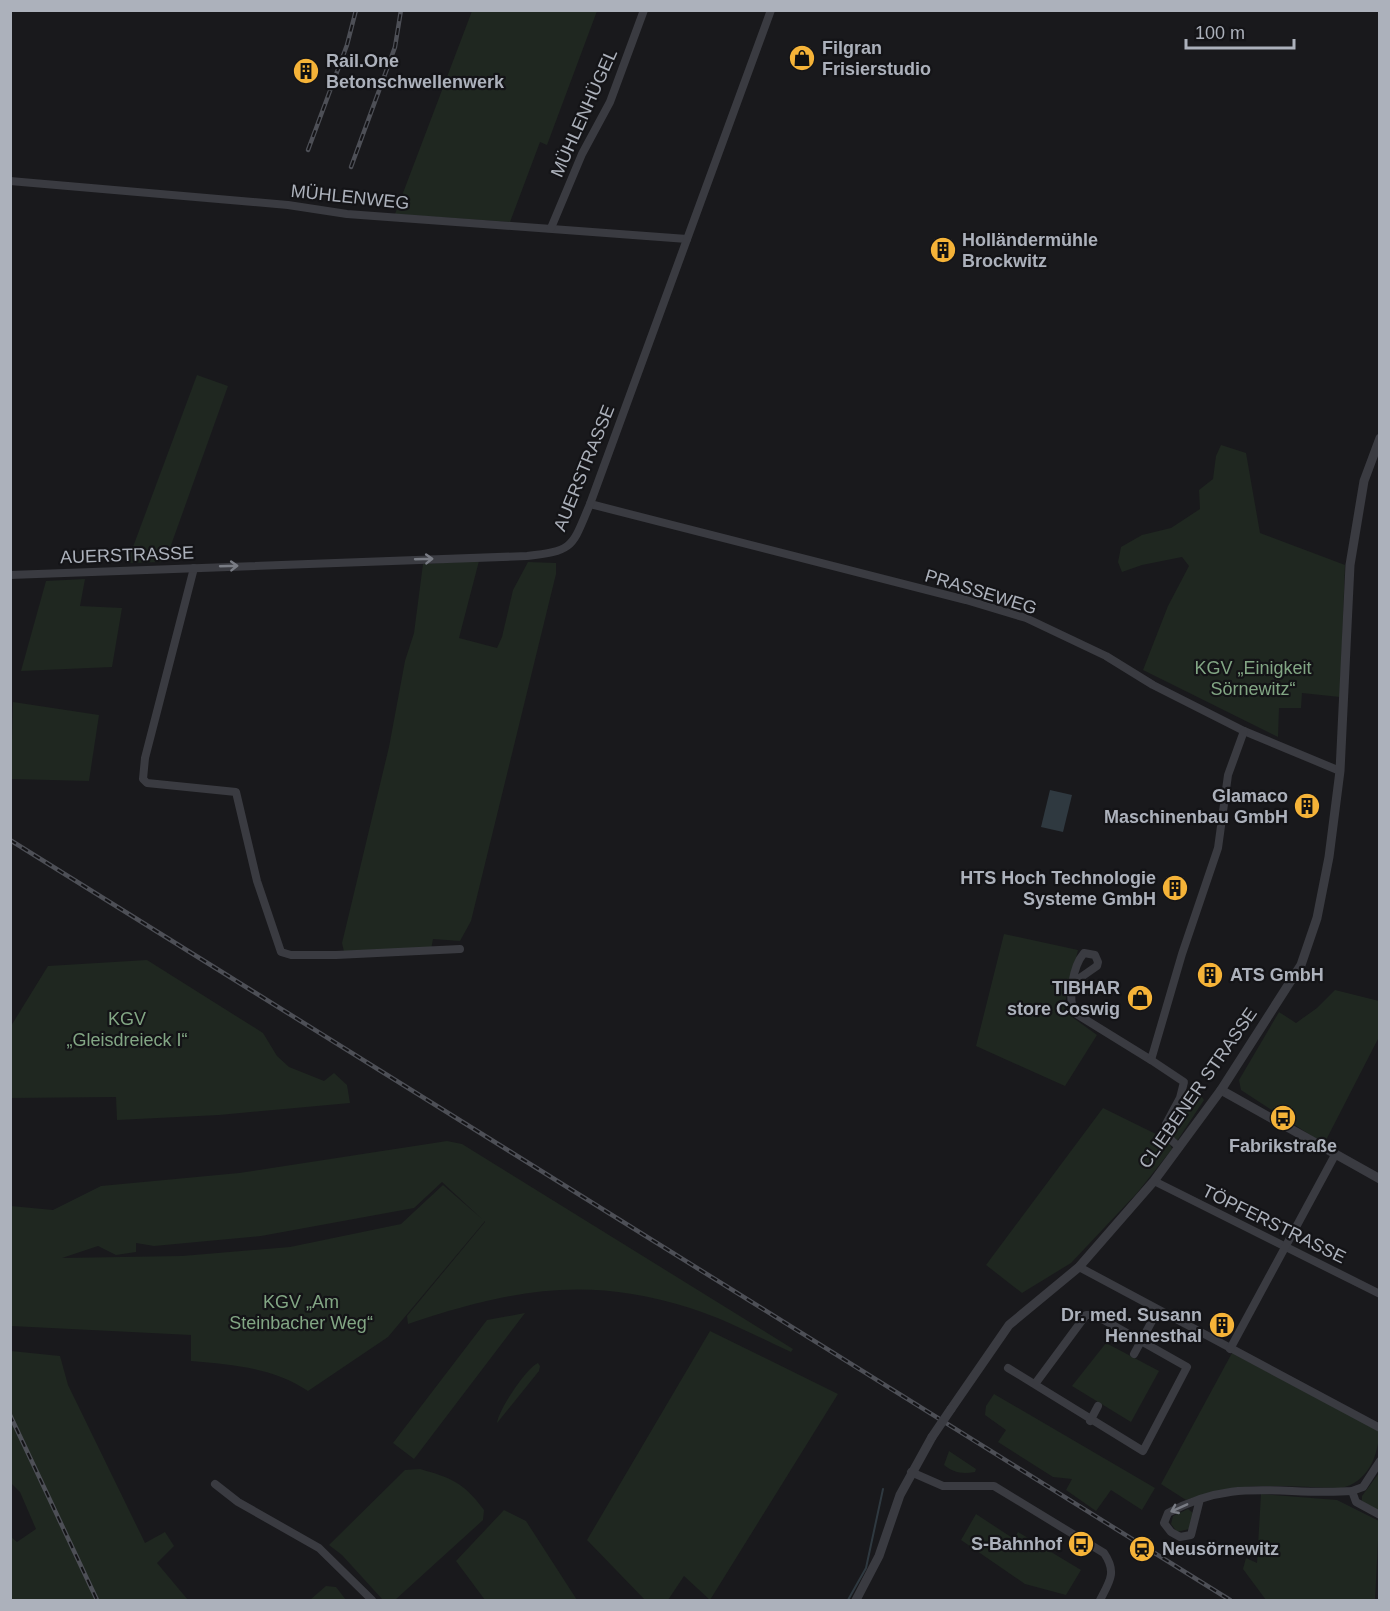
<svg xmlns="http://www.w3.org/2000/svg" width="1390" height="1611" font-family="Helvetica,sans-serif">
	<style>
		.green { fill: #1f2720; fill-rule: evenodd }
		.water { fill: #2f3940 }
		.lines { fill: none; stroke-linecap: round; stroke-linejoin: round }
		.stream { stroke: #2f3940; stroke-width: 2 }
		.minor { stroke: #3a3b41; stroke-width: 8 }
		.tertiary { stroke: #3a3b41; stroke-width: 9 }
		.rail-casing { stroke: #4d4f56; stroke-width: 4.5 }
		.rail { stroke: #141417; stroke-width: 2; stroke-dasharray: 7; stroke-linecap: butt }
		.tertiary-bridge { stroke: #3a3b41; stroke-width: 9 }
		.oneway { stroke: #797c84 }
		.labels { text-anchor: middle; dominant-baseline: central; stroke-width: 4.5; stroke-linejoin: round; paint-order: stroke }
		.poi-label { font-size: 18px; font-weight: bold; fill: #acb1bb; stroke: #141417; text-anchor: start }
		.street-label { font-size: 18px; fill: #acb1bb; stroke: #141417 }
		.park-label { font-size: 18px; fill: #82a684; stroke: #141417 }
	</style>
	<rect width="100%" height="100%" fill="#19191c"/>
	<g class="green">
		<polygon points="472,11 597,11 547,145 540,142 510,222 395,214"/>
		<polygon points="197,375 228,386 165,562 127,563"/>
		<polygon points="1221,445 1246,453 1260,533 1345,565 1340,697 1302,693 1301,708 1279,708 1278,737 1143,670 1168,606 1189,566 1182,557 1142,565 1122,572 1118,562 1121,547 1142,535 1171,528 1200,509 1199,490 1213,479 1216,456"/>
		<polygon points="479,561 459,638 497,648 502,637 513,590 528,562 556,563 556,574 471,921 460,941 433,939 431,950 345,956 342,943 389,747 405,661 414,633 423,564"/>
		<polygon points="85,579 80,606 122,608 112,667 21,671 46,581"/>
		<polygon points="13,702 99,715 89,781 11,779"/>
		<polygon points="1004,934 1078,950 1065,1003 1068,1014 1097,1035 1065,1086 976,1046"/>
		<polygon points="147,960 263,1033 277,1056 289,1067 324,1081 334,1073 347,1085 350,1103 219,1115 117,1120 116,1097 11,1098 11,1026 48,966"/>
		<polygon points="1335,990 1379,1001 1379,1037 1324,1144 1241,1090 1239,1080 1279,1012 1296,1023 1317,1008"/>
		<path d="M1194,1087L1204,1100L1177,1141C1160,1126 1179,1106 1187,1092L1190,1094Z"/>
		<polygon points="1103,1108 1168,1140 1172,1149 1137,1193 1071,1263 1022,1293 986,1265"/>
		<path d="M447,1141L462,1144L793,1349L791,1352C758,1337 725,1319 690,1308C586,1275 509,1290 408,1324L407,1316L485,1222V1221L388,1337L308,1391C272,1367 233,1365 191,1361V1335L11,1326V1206L53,1210L101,1186L239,1173ZM442,1182L482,1219L443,1185L401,1224L290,1247L182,1256L62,1258L98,1246L116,1255L136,1252V1243L154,1246L261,1236L414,1208Z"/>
		<polygon points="525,1313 414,1459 393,1443 487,1320"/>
		<polygon points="710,1331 838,1394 710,1600 684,1576 668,1600 645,1600 587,1540"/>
		<polygon points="1106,1343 1159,1371 1131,1422 1072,1386"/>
		<polygon points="11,1351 60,1356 68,1385 145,1543 165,1532 174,1546 157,1563 188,1600 11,1600 11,1537 17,1542 36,1529 20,1492 11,1483"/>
		<path d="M1232,1353L1379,1431C1379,1456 1367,1483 1341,1488C1284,1487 1240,1480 1186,1500L1161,1484Z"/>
		<path d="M538,1363L540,1366L539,1371L497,1423C498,1411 526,1368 538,1363Z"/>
		<polygon points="994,1394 1155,1488 1142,1510 1111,1490 1096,1511 1066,1490 1072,1479 1053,1477 998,1442 1006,1430 985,1415 986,1406"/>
		<path d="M949,1451L976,1469L975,1472C962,1474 954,1473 944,1465Z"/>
		<path d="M420,1469C452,1478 464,1483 484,1510L483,1520L395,1600H383L342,1555L329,1545L405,1470Z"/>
		<polygon points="1379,1473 1379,1512 1362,1501 1362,1496"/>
		<polygon points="1261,1494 1337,1500 1379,1521 1375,1600 1266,1600 1243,1569 1246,1558 1257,1563"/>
		<polygon points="1188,1509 1193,1513 1189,1529 1177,1532 1171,1524 1173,1516"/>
		<polygon points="504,1510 526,1521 577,1600 485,1600 456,1561"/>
		<polygon points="976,1514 1014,1539 1018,1532 1081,1570 1066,1595 1025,1584 961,1540"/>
		<polygon points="326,1586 336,1587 346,1600 310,1600"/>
	</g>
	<polygon class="water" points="1050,790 1072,795 1063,832 1041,827"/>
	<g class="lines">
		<polyline class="stream" points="848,1600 866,1568 883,1489"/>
		<g class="minor">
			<polyline points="10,181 288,205 347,214 687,239"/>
			<polyline points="551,228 582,154 610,102 644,10"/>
			<polyline points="590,504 966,600 1026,618 1106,656 1153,685 1244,731 1340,771"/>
			<polyline points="194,568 145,758 143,779 147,783 236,792 257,881 281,952 291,955 336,955 460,949"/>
			<path d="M10,575L527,556C575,551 572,546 590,504L771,10"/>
			<path d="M1074,982L1097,966L1098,962L1095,955L1084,953C1073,966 1067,998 1075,1013L1151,1060L1182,954L1218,848L1228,775L1244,731"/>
			<polyline points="1151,1060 1184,1082 1180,1098 1166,1124 1171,1140 1179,1147"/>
			<polyline points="1154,1181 1380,1294"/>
			<polyline points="1079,1267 1380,1428"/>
			<polyline points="1230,1349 1335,1155"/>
			<polyline points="1134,1354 1158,1310"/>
			<polyline points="1008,1368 1143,1451 1187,1367 1095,1315 1086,1315 1035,1384"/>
			<polyline points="1090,1421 1098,1406"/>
			<path d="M911,1472L943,1486H994L1104,1553C1117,1572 1110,1581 1100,1600"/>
			<polyline points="215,1484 238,1502 319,1548 372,1600"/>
			<polyline points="1352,1491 1356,1502 1380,1515"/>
			<path d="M1200,1499L1191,1535L1180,1537L1171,1532L1164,1523L1168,1513C1235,1476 1281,1496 1352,1491L1363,1487L1380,1461"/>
		</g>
		<g class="tertiary">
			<polyline points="1221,1090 1380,1179"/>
			<polyline points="951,1409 1009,1325 1079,1267 1154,1181 1221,1090 1301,965 1317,918 1329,857 1340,771 1350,565 1364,481 1380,438"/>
			<polyline points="856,1600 879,1556 900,1495 932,1437"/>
		</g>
		<g class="rail-casing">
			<g id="rail">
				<polyline points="308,150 347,45 356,10"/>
				<polyline points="351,167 395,47 401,10"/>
				<polyline points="10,840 1230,1600"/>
				<polyline points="10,1415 97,1600"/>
			</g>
		</g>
		<use href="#rail" class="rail"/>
		<polyline class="tertiary-bridge" points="932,1437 951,1409"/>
	</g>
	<defs><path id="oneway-shaft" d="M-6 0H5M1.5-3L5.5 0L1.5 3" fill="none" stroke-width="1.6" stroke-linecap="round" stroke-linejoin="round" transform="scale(1.5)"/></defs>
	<g class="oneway">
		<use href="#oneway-shaft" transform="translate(424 559) rotate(-2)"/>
		<use href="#oneway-shaft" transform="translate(229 566) rotate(-2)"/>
		<use href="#oneway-shaft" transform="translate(1179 1508) rotate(156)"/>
	</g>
	<defs>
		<g id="shop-disc" transform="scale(1.35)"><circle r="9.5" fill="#f5b338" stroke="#141417"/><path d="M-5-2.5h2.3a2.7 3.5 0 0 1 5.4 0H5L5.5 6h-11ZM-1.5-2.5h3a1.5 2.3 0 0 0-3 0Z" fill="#111"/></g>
		<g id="building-disc" transform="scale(1.35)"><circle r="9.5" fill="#f5b338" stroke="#141417"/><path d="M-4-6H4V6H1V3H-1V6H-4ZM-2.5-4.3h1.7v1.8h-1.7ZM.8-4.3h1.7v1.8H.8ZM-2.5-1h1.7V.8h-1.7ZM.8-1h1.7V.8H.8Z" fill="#111"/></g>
		<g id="bus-disc" transform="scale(1.35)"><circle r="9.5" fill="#f5b338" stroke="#141417"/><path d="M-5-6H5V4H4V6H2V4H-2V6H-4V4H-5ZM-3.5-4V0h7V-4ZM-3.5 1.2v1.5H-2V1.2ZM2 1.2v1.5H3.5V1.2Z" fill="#111"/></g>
		<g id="station-disc" transform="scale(1.35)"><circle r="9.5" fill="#f5b338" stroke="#141417"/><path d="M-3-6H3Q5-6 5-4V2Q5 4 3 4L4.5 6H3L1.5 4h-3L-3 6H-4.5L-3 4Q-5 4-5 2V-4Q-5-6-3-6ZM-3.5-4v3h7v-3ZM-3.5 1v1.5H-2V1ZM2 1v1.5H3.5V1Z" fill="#111"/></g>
	</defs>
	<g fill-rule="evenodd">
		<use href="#shop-disc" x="802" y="58"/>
		<use href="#building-disc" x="306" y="71"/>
		<use href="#building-disc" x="943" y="250"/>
		<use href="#building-disc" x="1307" y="806"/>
		<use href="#building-disc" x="1175" y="888"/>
		<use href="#building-disc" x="1210" y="975"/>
		<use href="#shop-disc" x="1140" y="998"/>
		<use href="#bus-disc" x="1283" y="1118"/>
		<use href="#building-disc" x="1222" y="1325"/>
		<use href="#bus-disc" x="1081" y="1544"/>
		<use href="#station-disc" x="1142" y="1549"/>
	</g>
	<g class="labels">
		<g class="poi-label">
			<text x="822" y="48">Filgran<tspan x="822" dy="21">Frisierstudio</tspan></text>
			<text x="326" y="61">Rail.One<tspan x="326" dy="21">Betonschwellenwerk</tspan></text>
			<text x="962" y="240">Holländermühle<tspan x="962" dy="21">Brockwitz</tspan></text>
			<text x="1288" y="796" text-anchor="end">Glamaco<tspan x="1288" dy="21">Maschinenbau GmbH</tspan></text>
			<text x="1156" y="878" text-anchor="end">HTS Hoch Technologie<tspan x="1156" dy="21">Systeme GmbH</tspan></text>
			<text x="1230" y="975">ATS GmbH</text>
			<text x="1120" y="988" text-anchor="end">TIBHAR<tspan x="1120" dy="21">store Coswig</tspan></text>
			<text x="1283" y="1146" text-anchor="middle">Fabrikstraße</text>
			<text x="1202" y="1315" text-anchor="end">Dr. med. Susann<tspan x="1202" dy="21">Hennesthal</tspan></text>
			<text x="1062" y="1544" text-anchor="end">S-Bahnhof</text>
			<text x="1162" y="1549">Neusörnewitz</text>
		</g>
		<g class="street-label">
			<text transform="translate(584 113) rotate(-66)">MÜHLENHÜGEL</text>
			<text transform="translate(350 197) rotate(6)">MÜHLENWEG</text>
			<text transform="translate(584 468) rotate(-68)">AUERSTRASSE</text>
			<text transform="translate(127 555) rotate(-2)">AUERSTRASSE</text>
			<text transform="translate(981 592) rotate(17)">PRASSEWEG</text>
			<text transform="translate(1198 1088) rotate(-55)">CLIEBENER STRASSE</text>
			<text transform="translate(1274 1224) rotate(26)">TÖPFERSTRASSE</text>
		</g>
		<g class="park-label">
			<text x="1253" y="668">KGV „Einigkeit<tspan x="1253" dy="21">Sörnewitz“</tspan></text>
			<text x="127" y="1019">KGV<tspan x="127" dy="21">„Gleisdreieck I“</tspan></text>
			<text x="301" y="1302">KGV „Am<tspan x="301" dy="21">Steinbacher Weg“</tspan></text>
		</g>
	</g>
	<rect width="1390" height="1611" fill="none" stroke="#acb1bb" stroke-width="24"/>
	<path d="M1186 39v9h108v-9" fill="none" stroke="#acb1bb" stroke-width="3"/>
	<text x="1195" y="39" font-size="18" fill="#acb1bb" stroke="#141417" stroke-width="4.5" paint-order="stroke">100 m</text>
</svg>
